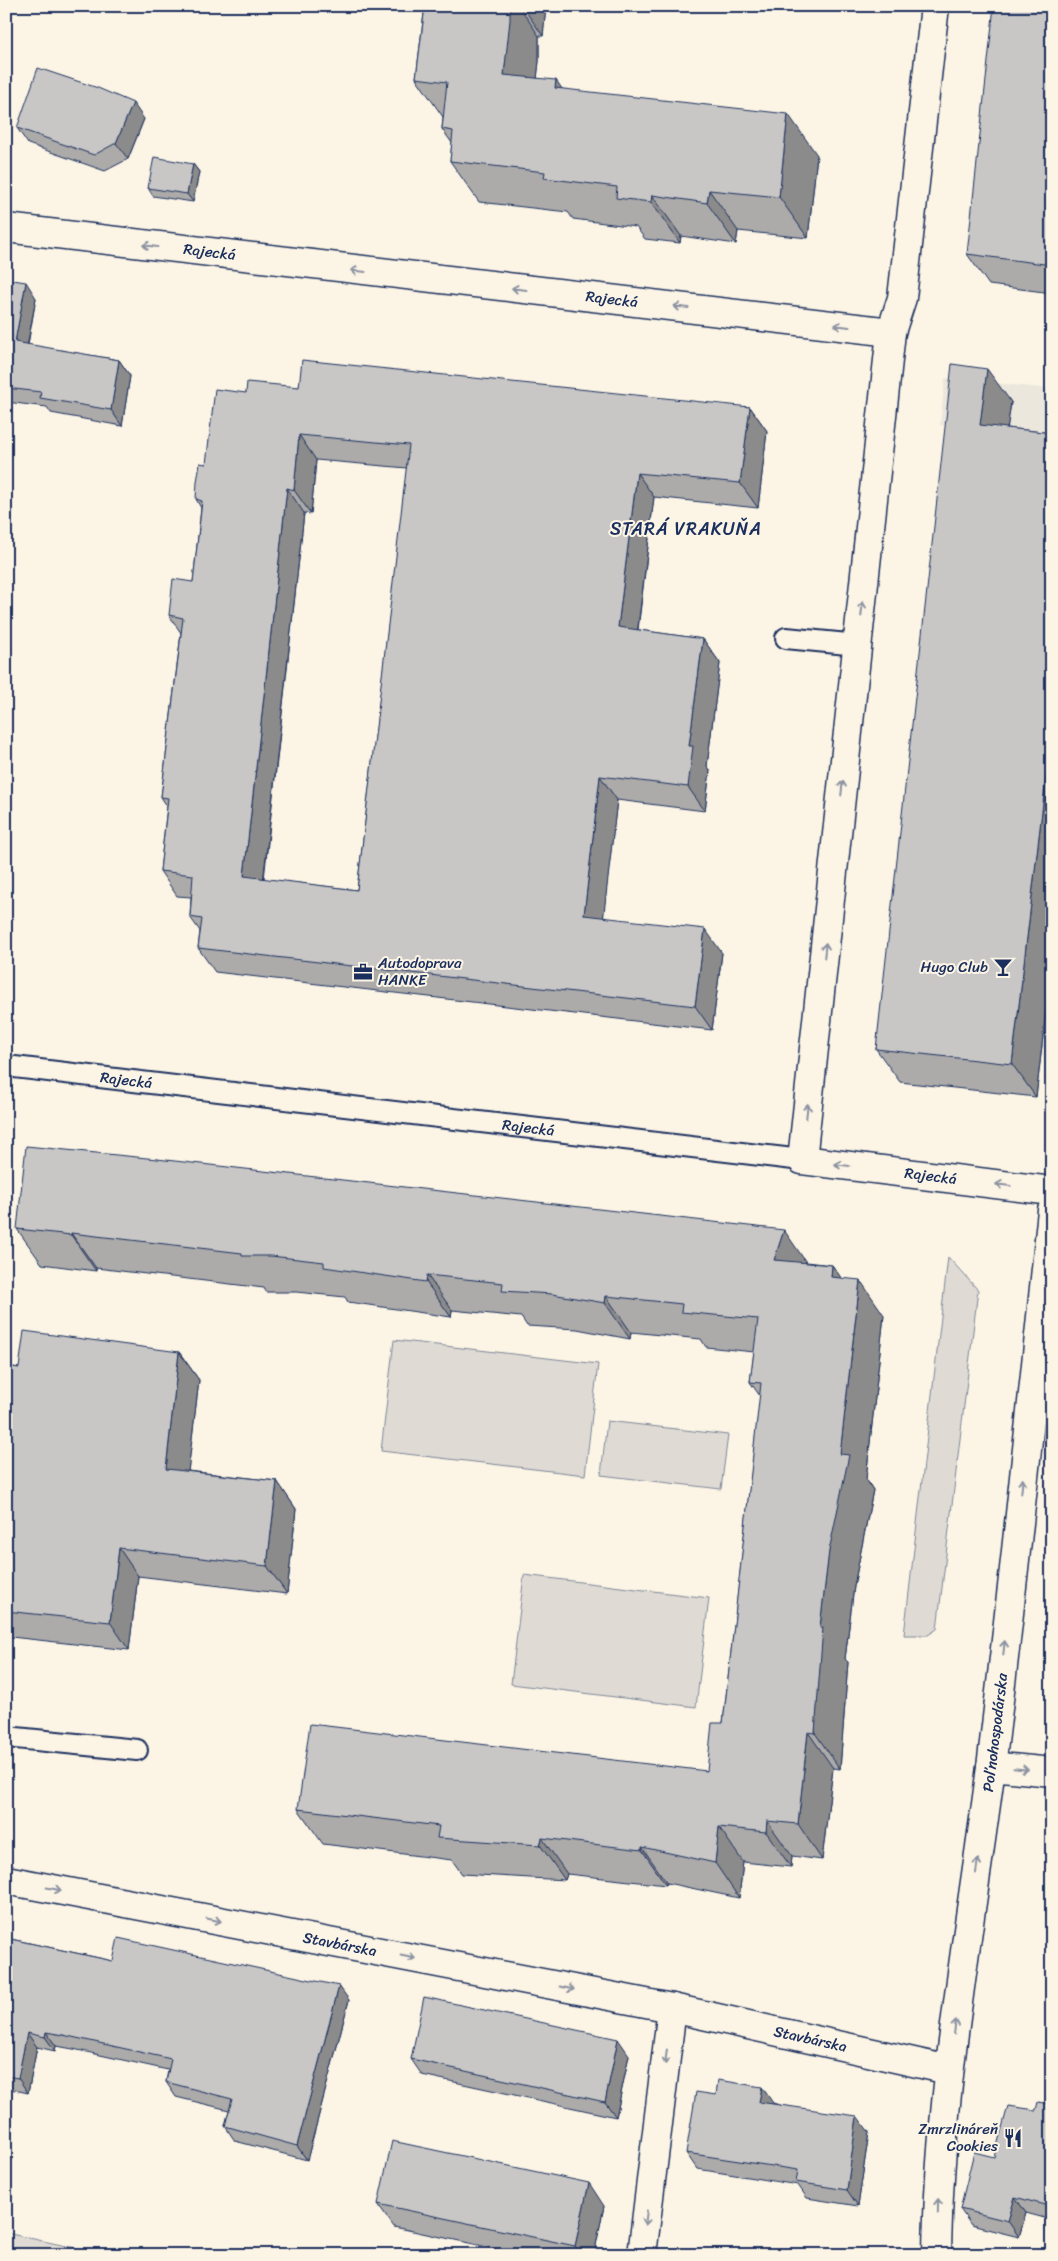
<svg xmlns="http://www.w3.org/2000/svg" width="1058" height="2261" font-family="Sriracha,sans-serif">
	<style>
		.built { fill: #ece7dc }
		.green { fill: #dfdbd4; stroke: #7d8599 }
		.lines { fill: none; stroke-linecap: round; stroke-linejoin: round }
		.lane-casing { stroke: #1b2f5e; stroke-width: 24 }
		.street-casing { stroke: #1b2f5e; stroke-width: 31 }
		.lane { stroke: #fcf5e5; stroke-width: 20 }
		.street { stroke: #fcf5e5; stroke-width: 28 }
		.wall { fill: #acabaa; stroke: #1b2f5e; fill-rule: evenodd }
		.shaded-wall { fill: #8c8b8b; stroke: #1b2f5e }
		.building { fill: #c8c7c6; stroke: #1b2f5e; fill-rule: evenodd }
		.oneway { stroke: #8c92a2 }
		.labels { text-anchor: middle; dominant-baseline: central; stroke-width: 4; stroke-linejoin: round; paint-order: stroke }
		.street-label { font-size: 15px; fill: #1b2f5e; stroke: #fcf5e5 }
		.poi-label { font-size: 15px; fill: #1b2f5e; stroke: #fcf5e5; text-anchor: end }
		.quarter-label { font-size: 18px; letter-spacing: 1px; fill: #1b2f5e; stroke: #fcf5e5 }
	</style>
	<rect width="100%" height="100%" fill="#fcf5e5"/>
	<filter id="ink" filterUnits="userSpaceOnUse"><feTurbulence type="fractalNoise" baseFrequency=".02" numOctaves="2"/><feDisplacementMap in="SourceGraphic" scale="10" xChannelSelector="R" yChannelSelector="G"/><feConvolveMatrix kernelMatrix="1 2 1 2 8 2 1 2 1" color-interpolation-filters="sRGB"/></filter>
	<g filter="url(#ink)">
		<polygon class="built" points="945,378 1052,389 1052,437 940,425"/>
		<g class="green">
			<polygon points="948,1257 978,1290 937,1629 928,1635 904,1635"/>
			<polygon points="394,1340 598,1364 585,1475 381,1451"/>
			<polygon points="607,1421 728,1435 721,1489 601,1475"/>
			<polygon points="524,1575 709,1598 696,1707 511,1684"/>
			<polygon points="6,2233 108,2255 6,2255"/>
		</g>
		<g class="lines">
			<g class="lane-casing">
				<g id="lane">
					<polyline points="786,638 858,645"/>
					<path id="s1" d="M6,1066L802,1160"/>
					<polyline points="6,1737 137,1750"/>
				</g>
			</g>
			<g class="street-casing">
				<g id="street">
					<path id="s2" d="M935,6L902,298L891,332L802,1160L1052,1191"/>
					<path id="s3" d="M6,228L891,332"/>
					<polyline points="991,1766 1052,1772"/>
					<path id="s4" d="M6,1880L672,2008L949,2070"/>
					<polyline points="642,2255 672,2008"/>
					<path id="s5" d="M937,2255C939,2091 970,1929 991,1767C1014,1581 1033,1395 1052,1210"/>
				</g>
			</g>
			<use href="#lane" class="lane"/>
			<use href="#street" class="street"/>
		</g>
		<g class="wall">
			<polygon points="420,6 546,6 543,36 539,36 539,61 537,78 562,89 817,155 808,238 738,231 736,244 681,236 680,243 645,239 636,227 573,219 568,212 479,202 450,161 452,143 442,129 443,117 416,78 424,13"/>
			<polygon points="1052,6 1052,293 989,285 967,254"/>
			<polygon points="144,119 128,159 105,171 28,144 17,128"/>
			<polygon points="193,164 199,172 193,202 153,196 148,188"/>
			<polygon points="6,279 36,298 28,345 119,360 130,376 122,426 51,413 47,407 6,402"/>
			<path d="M299,387L750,407L767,431L758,508L654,497L638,630L703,639L720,663L707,766L710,770L705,811L617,800L603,917L722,953L712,1030L215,972L198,948L200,931L190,917L191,897L177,896L160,871L167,806L161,797L181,633L169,615L193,582L201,508L196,499L206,464L246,393ZM316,460L407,468L357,890L264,879L304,513L311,514Z"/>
			<polygon points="1011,402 1007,428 1052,433 1052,959 1036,1097 900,1082 876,1049"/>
			<polygon points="17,1229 806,1262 832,1265 841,1278 884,1315 866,1479 873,1490 854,1586 845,1659 848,1662 840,1769 833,1768 822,1860 792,1856 791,1867 743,1862 739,1898 667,1883 666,1885 567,1874 565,1880 462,1874 452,1860 323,1844 298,1809 707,1771 723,1723 760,1396 750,1382 754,1352 706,1347 701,1339 631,1332 630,1339 577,1329 527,1326 521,1317 452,1310 451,1317 348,1302 345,1297 296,1292 266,1292 264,1288 96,1268 96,1271 42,1264"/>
			<polygon points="179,1352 199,1380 188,1471 277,1481 296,1509 287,1594 138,1576 129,1650 11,1637 6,1630 6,1366 19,1368"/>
			<polygon points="6,1938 113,1961 349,2000 307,2160 235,2141 225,2126 229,2110 176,2097 166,2082 168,2070 73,2049 56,2046 55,2051 37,2047 28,2093 6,2088"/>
			<polygon points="629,2055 616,2117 422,2075 411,2059"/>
			<polygon points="773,2103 869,2132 858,2206 807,2198 798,2185 697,2169 686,2153"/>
			<polygon points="1052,2104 1052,2220 1026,2213 1019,2237 971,2225 960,2209 994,2157 1036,2110"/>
			<polygon points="378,2204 604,2206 594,2255 525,2255 394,2227"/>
		</g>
		<g class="shaded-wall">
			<polygon points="510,6 519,6 539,36 539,61 533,116 504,75"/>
			<polygon points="522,6 546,6 543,36"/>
			<polygon points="556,80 585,122 555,88"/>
			<polygon points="133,103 144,119 128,159 116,143"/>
			<polygon points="788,114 817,155 808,238 779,197"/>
			<polygon points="193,164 199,172 193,202 187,194"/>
			<polygon points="709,190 738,231 736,244 707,203"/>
			<polygon points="652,195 681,236 680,243 651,202"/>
			<polygon points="26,282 36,298 25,358 15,342"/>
			<polygon points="119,360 130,376 122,426 111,410"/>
			<polygon points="987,369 1011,402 1003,459 980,425"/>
			<polygon points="750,407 767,431 758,508 740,483"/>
			<polygon points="299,435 316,460 311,514 294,490"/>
			<polygon points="637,473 654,497 635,651 618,627"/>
			<polygon points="287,488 304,513 261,901 244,876"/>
			<polygon points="703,639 720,663 707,766 710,770 705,811 688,787 689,746"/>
			<polygon points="1052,727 1052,959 1036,1097 1012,1064"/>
			<polygon points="600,776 617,800 601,939 584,915"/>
			<polygon points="705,929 722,953 712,1030 695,1006"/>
			<polygon points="784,1230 808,1265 774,1260"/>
			<polygon points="71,1233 96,1268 96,1271 71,1235"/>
			<polygon points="832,1265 857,1300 831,1277"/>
			<polygon points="427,1275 452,1310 451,1317 426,1282"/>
			<polygon points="860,1280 884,1315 866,1479 873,1490 854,1586 845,1659 848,1662 840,1769 815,1733 820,1627"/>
			<polygon points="606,1296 631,1332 630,1339 605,1303"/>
			<polygon points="179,1352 199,1380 185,1497 166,1469"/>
			<polygon points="277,1481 296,1509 287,1594 267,1566"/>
			<polygon points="119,1548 138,1576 129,1650 110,1622"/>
			<polygon points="808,1732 833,1768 822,1860 798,1824"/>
			<polygon points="767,1821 792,1856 791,1867 766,1832"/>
			<polygon points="719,1827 743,1862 739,1898 715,1863"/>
			<polygon points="542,1838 567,1874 565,1880 540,1845"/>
			<polygon points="642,1847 667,1883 666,1885 642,1850"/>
			<polygon points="339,1986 349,2000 307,2160 297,2146"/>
			<polygon points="46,2032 56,2046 55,2051 45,2037"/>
			<polygon points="27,2033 37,2047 28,2093 18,2078"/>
			<polygon points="618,2039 629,2055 616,2117 605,2102"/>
			<polygon points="762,2087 773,2103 771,2117 759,2102"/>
			<polygon points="857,2116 869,2132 858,2206 847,2190"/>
			<polygon points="589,2183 604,2206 594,2255 581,2255 575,2246"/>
			<polygon points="1015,2197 1026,2213 1019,2237 1008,2221"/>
		</g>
		<g class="building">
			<polygon points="425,6 510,6 510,20 504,75 556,80 555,88 788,114 779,197 709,190 707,203 652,195 651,202 616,198 617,187 544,178 545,172 450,161 453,131 442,129 447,82 416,78"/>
			<polygon points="994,6 1052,6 1052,265 967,254"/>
			<polygon points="38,68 98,88 133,103 116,143 94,155 17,128"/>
			<polygon points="154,157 193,164 187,194 148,188"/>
			<polygon points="6,279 26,282 15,342 119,360 111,410 40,398 41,392 6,388"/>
			<path d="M302,360L750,407L740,483L637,473L618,627L703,639L689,746H693L688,787L600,776L584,915L705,929L695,1006L198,948L202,919L190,917L193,875L160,871L168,798L161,797L183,618L169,615L173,579L193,582L202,501L196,499L197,482L200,463L206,464L215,389L246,393L247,382L299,387ZM299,435L409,445L357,890L244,876L287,488L294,490Z"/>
			<polygon points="952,364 987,369 980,425 1052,433 1052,727 1012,1064 876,1049"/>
			<polygon points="26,1146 157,1159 784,1230 774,1260 832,1265 831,1277 860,1280 840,1454 849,1455 829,1551 820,1627 823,1627 815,1733 808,1732 798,1824 767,1821 766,1832 719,1827 715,1863 642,1847 642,1850 542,1838 540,1845 437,1838 439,1826 298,1809 310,1724 707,1771 712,1723 723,1723 761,1383 750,1382 758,1319 681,1312 682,1304 606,1296 605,1303 552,1294 502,1291 503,1283 427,1275 426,1282 324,1267 324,1262 271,1256 242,1256 242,1253 71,1233 71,1235 17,1229"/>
			<polygon points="24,1331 179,1352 166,1469 277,1481 267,1566 119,1548 110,1622 6,1611 6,1366 19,1368"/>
			<polygon points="6,1938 113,1961 118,1938 339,1986 297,2146 225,2126 232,2099 166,2082 171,2059 63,2035 46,2032 45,2037 27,2033 18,2078 6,2076"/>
			<polygon points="424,1997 618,2039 605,2102 411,2059"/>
			<polygon points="718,2080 762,2087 759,2102 857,2116 847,2190 796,2182 798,2170 686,2153 696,2092 716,2095"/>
			<polygon points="1038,2102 1052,2104 1052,2207 1015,2197 1008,2221 960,2209 974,2152 994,2157 1008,2106 1036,2110"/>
			<polygon points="392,2141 589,2183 575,2246 378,2204"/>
		</g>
		<defs><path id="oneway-shaft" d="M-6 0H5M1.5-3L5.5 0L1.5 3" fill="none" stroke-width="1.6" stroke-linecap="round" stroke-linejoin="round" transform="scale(1.25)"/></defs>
		<g class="oneway">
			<use href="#oneway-shaft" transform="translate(150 246) rotate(-173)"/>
			<use href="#oneway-shaft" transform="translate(358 271) rotate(-173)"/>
			<use href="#oneway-shaft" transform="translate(519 289) rotate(-173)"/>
			<use href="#oneway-shaft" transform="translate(681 307) rotate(-173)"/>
			<use href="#oneway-shaft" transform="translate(842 326) rotate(-173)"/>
			<use href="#oneway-shaft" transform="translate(862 609) rotate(-84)"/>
			<use href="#oneway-shaft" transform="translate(842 788) rotate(-84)"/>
			<use href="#oneway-shaft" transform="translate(825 950) rotate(-84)"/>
			<use href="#oneway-shaft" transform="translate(807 1111) rotate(-84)"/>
			<use href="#oneway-shaft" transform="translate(842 1165) rotate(-173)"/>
			<use href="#oneway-shaft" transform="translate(1003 1185) rotate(-173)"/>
			<use href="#oneway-shaft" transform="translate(1022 1486) rotate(-84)"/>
			<use href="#oneway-shaft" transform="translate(1004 1648) rotate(-84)"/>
			<use href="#oneway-shaft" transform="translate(1021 1769) rotate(6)"/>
			<use href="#oneway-shaft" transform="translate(977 1866) rotate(-82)"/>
			<use href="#oneway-shaft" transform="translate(54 1889) rotate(11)"/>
			<use href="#oneway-shaft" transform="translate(214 1920) rotate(11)"/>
			<use href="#oneway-shaft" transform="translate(408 1957) rotate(11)"/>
			<use href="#oneway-shaft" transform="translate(567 1988) rotate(11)"/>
			<use href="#oneway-shaft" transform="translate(955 2027) rotate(-82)"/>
			<use href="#oneway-shaft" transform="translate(666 2057) rotate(97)"/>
			<use href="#oneway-shaft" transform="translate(938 2206) rotate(-89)"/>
			<use href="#oneway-shaft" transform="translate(646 2218) rotate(97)"/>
		</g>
	</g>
	<defs>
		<g id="bar-bare" transform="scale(1.5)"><path d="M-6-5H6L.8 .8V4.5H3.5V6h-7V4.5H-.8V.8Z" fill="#1b2f5e" stroke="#fcf5e5" stroke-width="2.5" paint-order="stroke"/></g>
		<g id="office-bare" transform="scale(1.5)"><path d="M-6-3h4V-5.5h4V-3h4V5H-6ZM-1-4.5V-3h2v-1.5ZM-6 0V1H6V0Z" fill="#1b2f5e" stroke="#fcf5e5" stroke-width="2.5" paint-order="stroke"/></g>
		<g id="restaurant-bare" transform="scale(1.5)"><path d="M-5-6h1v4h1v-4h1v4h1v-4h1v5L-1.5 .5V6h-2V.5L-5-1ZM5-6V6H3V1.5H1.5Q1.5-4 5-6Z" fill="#1b2f5e" stroke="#fcf5e5" stroke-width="2.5" paint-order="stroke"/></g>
	</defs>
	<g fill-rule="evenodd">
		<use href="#bar-bare" x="1003" y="967"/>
		<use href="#office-bare" x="363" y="972"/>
		<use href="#restaurant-bare" x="1013" y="2138"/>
	</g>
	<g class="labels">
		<g class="street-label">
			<text stroke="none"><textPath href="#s3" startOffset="205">Rajecká</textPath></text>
			<text stroke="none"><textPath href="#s3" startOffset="610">Rajecká</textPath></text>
			<text stroke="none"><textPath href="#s1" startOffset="121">Rajecká</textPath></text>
			<text stroke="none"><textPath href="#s1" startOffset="526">Rajecká</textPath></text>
			<text stroke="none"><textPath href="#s2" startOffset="1292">Rajecká</textPath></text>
			<text stroke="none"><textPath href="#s5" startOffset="526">Poľnohospodárska</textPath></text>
			<text stroke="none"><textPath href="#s4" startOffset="340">Stavbárska</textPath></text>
			<text stroke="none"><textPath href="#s4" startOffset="820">Stavbárska</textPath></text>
		</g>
		<g class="poi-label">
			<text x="378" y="963" text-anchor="start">Autodoprava<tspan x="378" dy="17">HANKE</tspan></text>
			<text x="988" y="967">Hugo Club</text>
			<text x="998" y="2129">Zmrzlináreň<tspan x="998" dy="17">Cookies</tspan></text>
		</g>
		<g class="quarter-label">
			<text x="686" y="529">STARÁ VRAKUŇA</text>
		</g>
	</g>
	<rect width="1058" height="2261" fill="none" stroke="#fcf5e5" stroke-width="25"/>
	<rect x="12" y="12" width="1033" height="2236" fill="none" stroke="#1b2f5e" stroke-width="2" filter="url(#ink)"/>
</svg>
